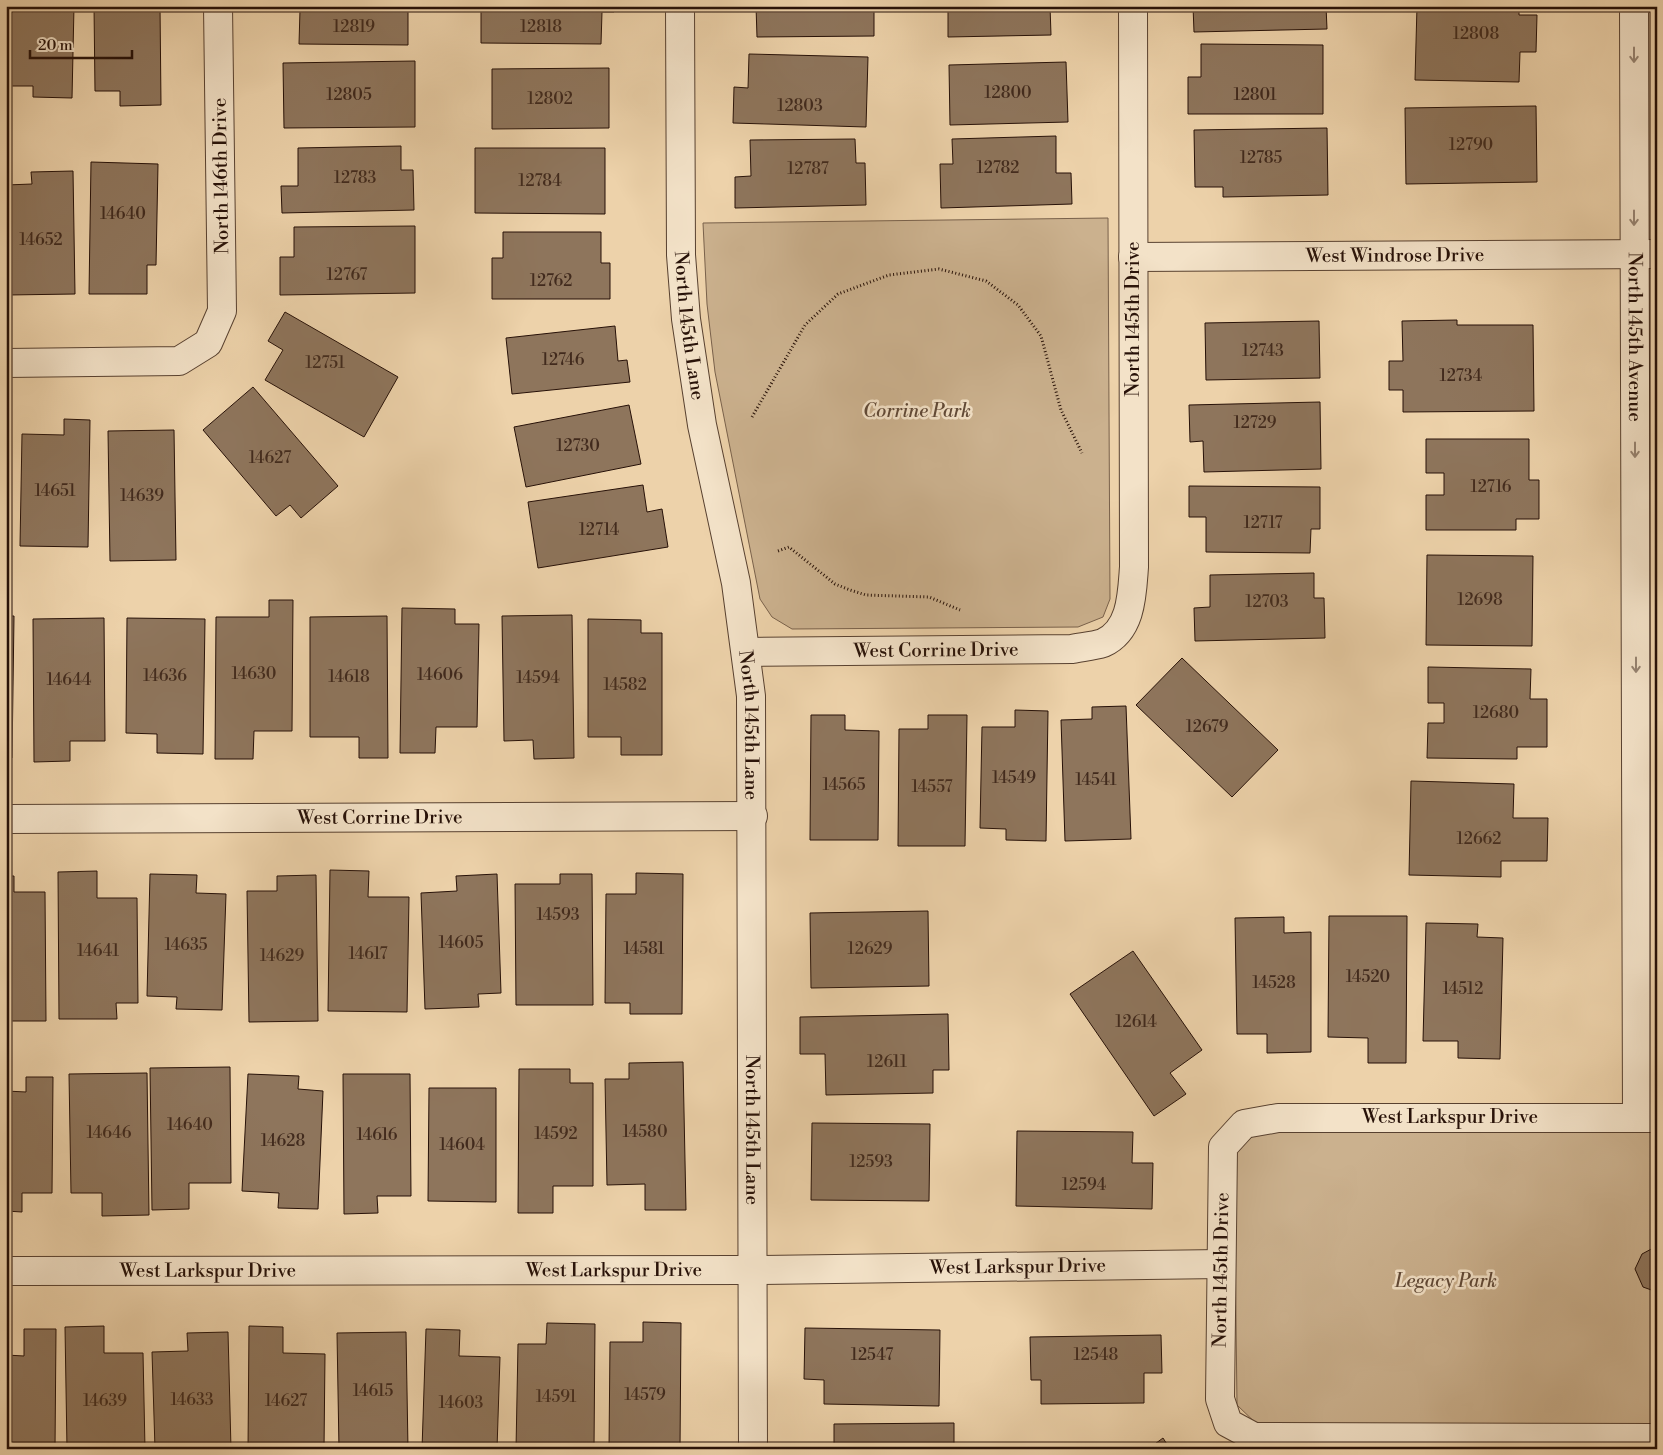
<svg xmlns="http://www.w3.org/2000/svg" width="1663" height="1455" font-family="'Libre Bodoni',serif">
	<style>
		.green { fill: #cbb18e; stroke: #79614b }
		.building { fill: #8e755c; stroke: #271108 }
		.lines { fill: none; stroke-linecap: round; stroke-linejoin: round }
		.street-casing { stroke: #584130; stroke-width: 30 }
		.path { stroke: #271108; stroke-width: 3; stroke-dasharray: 1 2.5; stroke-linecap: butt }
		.street { stroke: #f3e2c8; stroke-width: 28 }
		.oneway { stroke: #978472 }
		.labels { text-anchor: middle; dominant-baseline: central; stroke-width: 5; stroke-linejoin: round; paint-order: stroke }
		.number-label { font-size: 16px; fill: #412a1d }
		.street-label { font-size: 19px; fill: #271108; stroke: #f3e2c8 }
		.park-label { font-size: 19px; font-style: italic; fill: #604937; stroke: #f3e2c8 }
	</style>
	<rect width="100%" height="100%" fill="#edd2aa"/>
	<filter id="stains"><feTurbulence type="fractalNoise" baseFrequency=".004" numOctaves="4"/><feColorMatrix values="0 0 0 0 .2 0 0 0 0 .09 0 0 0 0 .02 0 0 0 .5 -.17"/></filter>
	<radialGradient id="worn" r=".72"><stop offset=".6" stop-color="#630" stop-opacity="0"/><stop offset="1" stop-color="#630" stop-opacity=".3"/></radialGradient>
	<g class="green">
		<polygon points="1108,218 1110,599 1103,617 1078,627 792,629 772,617 760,599 715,372 707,304 703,223"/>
		<polygon points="1258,1132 1657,1132 1657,1430 1264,1431 1237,1405 1234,1152"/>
	</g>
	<g class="building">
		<polygon points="7,6 74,6 72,98 33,97 33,86 6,86"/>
		<polygon points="94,6 160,6 161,105 120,106 120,91 95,91"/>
		<polygon points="279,6 408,6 408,45 299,44 300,10 279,10"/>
		<polygon points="481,6 614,6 614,12 602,12 601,44 481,43"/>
		<polygon points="756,6 874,6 874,36 757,37"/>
		<polygon points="936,6 1050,6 1051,35 948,37 948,10 936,11"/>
		<polygon points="1193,6 1326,6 1327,29 1194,32"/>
		<polygon points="1417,6 1519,6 1519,15 1537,15 1536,52 1520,52 1519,82 1415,80"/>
		<polygon points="1201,44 1323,45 1323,114 1188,114 1188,77 1201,77"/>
		<polygon points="749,54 868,57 866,127 733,123 734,87 748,88"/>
		<polygon points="415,61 415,127 284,128 283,63"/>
		<polygon points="1066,62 1068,122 950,125 949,65"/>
		<polygon points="609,68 609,128 492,129 492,69"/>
		<polygon points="1536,106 1537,182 1406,184 1405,108"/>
		<polygon points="1327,128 1328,195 1223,197 1223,187 1195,187 1194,130"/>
		<polygon points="1056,136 1056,173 1071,173 1072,204 941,208 940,164 953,164 952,139"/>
		<polygon points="855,139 856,163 865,163 866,205 735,208 735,177 751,176 750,140"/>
		<polygon points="401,146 401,170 413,170 414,210 282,213 281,186 298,186 298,148"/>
		<polygon points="475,148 605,148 605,214 475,213"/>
		<polygon points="91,162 158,164 156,265 147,265 147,294 89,294"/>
		<polygon points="73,171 75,294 8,295 6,185 32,184 31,172"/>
		<polygon points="415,226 415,293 280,295 280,257 294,257 294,227"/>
		<polygon points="503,232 601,232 601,263 610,263 610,299 492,299 492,258 503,258"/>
		<polygon points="285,312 398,377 364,437 265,380 283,350 268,341"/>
		<polygon points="1457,320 1457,325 1533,325 1534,411 1403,412 1403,390 1389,390 1389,361 1403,361 1402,321"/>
		<polygon points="1319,321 1320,378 1206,380 1205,323"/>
		<polygon points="615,326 618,361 627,360 630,382 512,394 506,338"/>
		<polygon points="253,387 338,486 301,518 290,505 276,516 203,430"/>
		<polygon points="1320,402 1321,469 1204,472 1203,441 1190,442 1189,405"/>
		<polygon points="629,405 641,464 526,487 514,427"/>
		<polygon points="64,419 90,420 88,547 20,546 22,434 64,435"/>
		<polygon points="174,430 176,560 110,561 108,431"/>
		<polygon points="1426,439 1529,439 1529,480 1539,480 1539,519 1516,519 1516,530 1426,530 1426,495 1444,495 1444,473 1426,473"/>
		<polygon points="643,485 647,512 662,509 668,547 538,568 528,502"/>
		<polygon points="1189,486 1320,487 1320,529 1311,529 1310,553 1206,552 1206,517 1189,517"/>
		<polygon points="1427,555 1533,556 1532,646 1426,645"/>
		<polygon points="1314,573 1314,598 1324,598 1325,638 1195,641 1194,608 1210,607 1210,575"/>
		<polygon points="269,600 293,600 292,731 254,731 253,759 215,759 216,617 269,617"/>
		<polygon points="402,608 455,609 455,624 479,624 477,727 436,727 435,753 400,753"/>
		<polygon points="572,615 574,758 534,759 533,740 504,741 502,616"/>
		<polygon points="6,616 14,616 12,758 6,758"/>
		<polygon points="387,616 388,758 359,758 359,737 310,737 310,617"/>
		<polygon points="104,618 105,741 70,741 70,761 34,762 33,619"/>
		<polygon points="127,618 205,619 203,754 157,753 157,734 126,733"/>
		<polygon points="588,619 641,620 641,633 662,633 662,755 621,755 621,737 588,737"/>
		<polygon points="1182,658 1278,750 1232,797 1136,705"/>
		<polygon points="1428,667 1531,669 1530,699 1547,699 1547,747 1517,747 1517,759 1427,758 1428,723 1444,723 1444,703 1428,703"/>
		<polygon points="1126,706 1131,839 1065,841 1061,720 1092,719 1092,707"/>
		<polygon points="1015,710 1048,711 1046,841 1006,840 1006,829 980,828 982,727 1015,727"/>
		<polygon points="811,715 845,715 845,730 879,731 878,840 810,840"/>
		<polygon points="928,715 967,715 965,846 898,846 899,729 928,729"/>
		<polygon points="1411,781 1514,784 1513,818 1548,818 1547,861 1501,861 1501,877 1409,875"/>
		<polygon points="330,870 369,871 368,897 409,897 407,1012 328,1011"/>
		<polygon points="97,871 97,898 137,898 138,1003 116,1003 117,1019 59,1019 58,872"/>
		<polygon points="636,873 683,874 682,1014 630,1014 630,1003 605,1003 606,894 636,894"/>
		<polygon points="150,874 197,875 196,893 226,894 222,1010 176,1009 177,997 147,996"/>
		<polygon points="497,874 501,993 478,994 479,1007 425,1009 421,893 457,891 456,876"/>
		<polygon points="560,874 592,874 593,1005 516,1005 515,884 560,884"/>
		<polygon points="316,875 318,1021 249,1022 247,891 277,891 277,876"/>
		<polygon points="6,876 14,876 14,892 45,892 46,1021 6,1021"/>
		<polygon points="928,911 929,986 811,988 810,913"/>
		<polygon points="1329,916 1407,916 1406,1063 1368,1063 1368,1038 1328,1037"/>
		<polygon points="1284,917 1284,933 1311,932 1311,1052 1267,1053 1267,1034 1237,1034 1235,918"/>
		<polygon points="1426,923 1478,924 1477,937 1503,938 1500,1059 1458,1058 1458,1041 1423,1041"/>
		<polygon points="1133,951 1202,1050 1170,1073 1186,1094 1154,1116 1070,994"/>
		<polygon points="948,1014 949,1070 933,1070 933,1093 826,1095 825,1054 800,1054 800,1017"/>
		<polygon points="683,1062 686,1210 645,1210 645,1184 607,1185 605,1079 629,1079 629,1063"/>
		<polygon points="230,1067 231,1183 189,1183 189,1209 152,1210 150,1068"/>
		<polygon points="519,1069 570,1069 570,1083 593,1083 593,1186 553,1186 553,1213 518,1213"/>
		<polygon points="147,1073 149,1215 102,1216 102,1193 71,1193 69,1074"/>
		<polygon points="248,1074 299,1076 298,1089 323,1091 318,1209 278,1208 279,1193 242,1191"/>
		<polygon points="343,1074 410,1074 411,1196 377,1196 378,1213 344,1214"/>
		<polygon points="26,1077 53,1077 52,1193 22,1193 22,1212 6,1211 6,1091 26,1092"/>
		<polygon points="429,1088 496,1088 496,1202 428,1201"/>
		<polygon points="812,1123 930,1124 929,1201 811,1200"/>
		<polygon points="1017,1131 1133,1132 1132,1163 1153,1163 1152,1209 1016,1206"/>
		<polygon points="1657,1246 1657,1292 1643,1287 1635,1269 1642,1254"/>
		<polygon points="643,1322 681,1323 680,1449 609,1449 610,1342 643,1342"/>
		<polygon points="547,1323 595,1324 594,1449 516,1449 518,1344 546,1344"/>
		<polygon points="104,1326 104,1353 143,1353 145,1449 67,1449 65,1327"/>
		<polygon points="249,1326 283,1327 283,1353 325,1354 324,1449 248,1449"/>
		<polygon points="805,1328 940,1330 939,1406 824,1404 824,1380 804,1379"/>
		<polygon points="24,1329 56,1329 55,1449 6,1449 6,1355 24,1356"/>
		<polygon points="426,1329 460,1330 459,1356 500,1357 497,1449 422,1449"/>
		<polygon points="228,1332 231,1449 155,1449 152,1352 188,1351 187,1333"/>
		<polygon points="406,1332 408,1449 339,1449 337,1333"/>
		<polygon points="1161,1335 1162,1373 1144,1373 1144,1403 1041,1404 1041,1380 1031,1380 1030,1337"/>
		<polygon points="954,1423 954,1449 834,1449 834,1424"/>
		<polygon points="1163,1438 1170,1449 1148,1449"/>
	</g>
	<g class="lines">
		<g class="street-casing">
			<g id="street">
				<path id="s1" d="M680,6L681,255L686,319L702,425L736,583L751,696L753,1449"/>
				<path id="s2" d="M1634,6L1637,1118"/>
				<path id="s3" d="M1133,257L1657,254"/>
				<polyline points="6,363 179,361 208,343 222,311 218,6"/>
				<path id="s4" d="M747,652L1072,649C1082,647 1094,646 1103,643C1132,630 1132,593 1134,567L1133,6"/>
				<path id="s5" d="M6,819L753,816"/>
				<polyline points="1657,1118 1278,1118 1244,1124 1223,1147 1220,1399 1228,1423 1254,1437 1657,1438"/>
				<path id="s6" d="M6,1271L754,1270L1221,1264"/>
			</g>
		</g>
		<g class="path">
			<polyline points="752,417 805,325 838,294 889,275 939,269 986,281 1018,305 1041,336 1061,410 1082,453"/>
			<polyline points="778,551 789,547 835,584 850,590 866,595 929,597 960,610"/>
		</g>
		<use href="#street" class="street"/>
	</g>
	<defs><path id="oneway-shaft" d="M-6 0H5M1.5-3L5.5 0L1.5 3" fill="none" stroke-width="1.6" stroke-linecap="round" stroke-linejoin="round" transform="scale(1.25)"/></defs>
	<g class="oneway">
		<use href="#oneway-shaft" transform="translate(1634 55) rotate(90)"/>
		<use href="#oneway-shaft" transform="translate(1634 218) rotate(90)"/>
		<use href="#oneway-shaft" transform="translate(1635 450) rotate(90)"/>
		<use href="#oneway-shaft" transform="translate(1636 665) rotate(90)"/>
	</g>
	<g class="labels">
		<g class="number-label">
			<text x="354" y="27">12819</text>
			<text x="541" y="27">12818</text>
			<text x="1476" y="34">12808</text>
			<text x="1008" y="93">12800</text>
			<text x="349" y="95">12805</text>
			<text x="1255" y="95">12801</text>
			<text x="550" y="99">12802</text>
			<text x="800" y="106">12803</text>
			<text x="1471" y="145">12790</text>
			<text x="1261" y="158">12785</text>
			<text x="998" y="168">12782</text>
			<text x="808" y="169">12787</text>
			<text x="355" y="178">12783</text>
			<text x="540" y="181">12784</text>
			<text x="123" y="214">14640</text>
			<text x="41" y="240">14652</text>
			<text x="347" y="275">12767</text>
			<text x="551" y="281">12762</text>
			<text x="1263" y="351">12743</text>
			<text x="563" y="360">12746</text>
			<text x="325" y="363">12751</text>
			<text x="1461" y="376">12734</text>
			<text x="1255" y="423">12729</text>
			<text x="578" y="446">12730</text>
			<text x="270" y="458">14627</text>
			<text x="1491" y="487">12716</text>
			<text x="55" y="491">14651</text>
			<text x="142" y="496">14639</text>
			<text x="1263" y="523">12717</text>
			<text x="599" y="530">12714</text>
			<text x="1480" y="600">12698</text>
			<text x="1267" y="602">12703</text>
			<text x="254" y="674">14630</text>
			<text x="440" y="675">14606</text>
			<text x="165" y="676">14636</text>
			<text x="349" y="677">14618</text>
			<text x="538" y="678">14594</text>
			<text x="69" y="680">14644</text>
			<text x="625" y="685">14582</text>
			<text x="1496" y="713">12680</text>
			<text x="1207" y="727">12679</text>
			<text x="1014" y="778">14549</text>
			<text x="1096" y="780">14541</text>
			<text x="844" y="785">14565</text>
			<text x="932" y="787">14557</text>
			<text x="1479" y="839">12662</text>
			<text x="558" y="915">14593</text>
			<text x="461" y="943">14605</text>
			<text x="186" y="945">14635</text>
			<text x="644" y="949">14581</text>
			<text x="870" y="949">12629</text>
			<text x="98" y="951">14641</text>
			<text x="368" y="954">14617</text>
			<text x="282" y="956">14629</text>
			<text x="1368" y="977">14520</text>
			<text x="1274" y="983">14528</text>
			<text x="1463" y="989">14512</text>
			<text x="1136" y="1022">12614</text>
			<text x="887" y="1062">12611</text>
			<text x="190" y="1125">14640</text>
			<text x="645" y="1132">14580</text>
			<text x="109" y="1133">14646</text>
			<text x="556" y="1134">14592</text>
			<text x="377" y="1135">14616</text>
			<text x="283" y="1141">14628</text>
			<text x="462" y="1145">14604</text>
			<text x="871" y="1162">12593</text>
			<text x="1084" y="1185">12594</text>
			<text x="872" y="1355">12547</text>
			<text x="1096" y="1355">12548</text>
			<text x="373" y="1391">14615</text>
			<text x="645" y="1395">14579</text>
			<text x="556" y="1397">14591</text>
			<text x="192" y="1400">14633</text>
			<text x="105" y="1401">14639</text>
			<text x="286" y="1401">14627</text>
			<text x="461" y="1403">14603</text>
		</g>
		<g class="street-label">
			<text transform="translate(221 176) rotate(-91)">North 146th Drive</text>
			<text stroke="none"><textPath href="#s3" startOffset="262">West Windrose Drive</textPath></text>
			<text transform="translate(1133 319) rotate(-90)">North 145th Drive</text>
			<text stroke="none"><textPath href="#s1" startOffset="320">North 145th Lane</textPath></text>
			<text stroke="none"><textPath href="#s2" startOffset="331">North 145th Avenue</textPath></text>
			<text stroke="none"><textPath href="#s4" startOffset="189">West Corrine Drive</textPath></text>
			<text stroke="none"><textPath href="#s1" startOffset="725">North 145th Lane</textPath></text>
			<text stroke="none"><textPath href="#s5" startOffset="374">West Corrine Drive</textPath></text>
			<text x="1450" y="1117">West Larkspur Drive</text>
			<text stroke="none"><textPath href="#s1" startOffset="1130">North 145th Lane</textPath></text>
			<text stroke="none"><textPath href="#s6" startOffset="1012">West Larkspur Drive</textPath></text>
			<text transform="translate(1221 1270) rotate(-89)">North 145th Drive</text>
			<text stroke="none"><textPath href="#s6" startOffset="202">West Larkspur Drive</textPath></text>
			<text stroke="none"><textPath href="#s6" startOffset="608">West Larkspur Drive</textPath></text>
		</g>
		<g class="park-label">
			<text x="917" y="411">Corrine Park</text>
			<text x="1446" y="1281">Legacy Park</text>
		</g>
	</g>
	<rect width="1663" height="1455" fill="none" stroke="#edd2aa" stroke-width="25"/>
	<rect x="8" y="8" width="1648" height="1440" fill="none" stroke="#271108" stroke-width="2.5"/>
	<rect x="12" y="12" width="1638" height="1430" fill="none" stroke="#271108"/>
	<path d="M30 50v8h102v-8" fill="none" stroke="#271108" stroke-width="2.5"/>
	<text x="38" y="50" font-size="15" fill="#271108" stroke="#f3e2c8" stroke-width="4" paint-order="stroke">20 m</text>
	<rect width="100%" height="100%" filter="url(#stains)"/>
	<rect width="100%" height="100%" fill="url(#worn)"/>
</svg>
